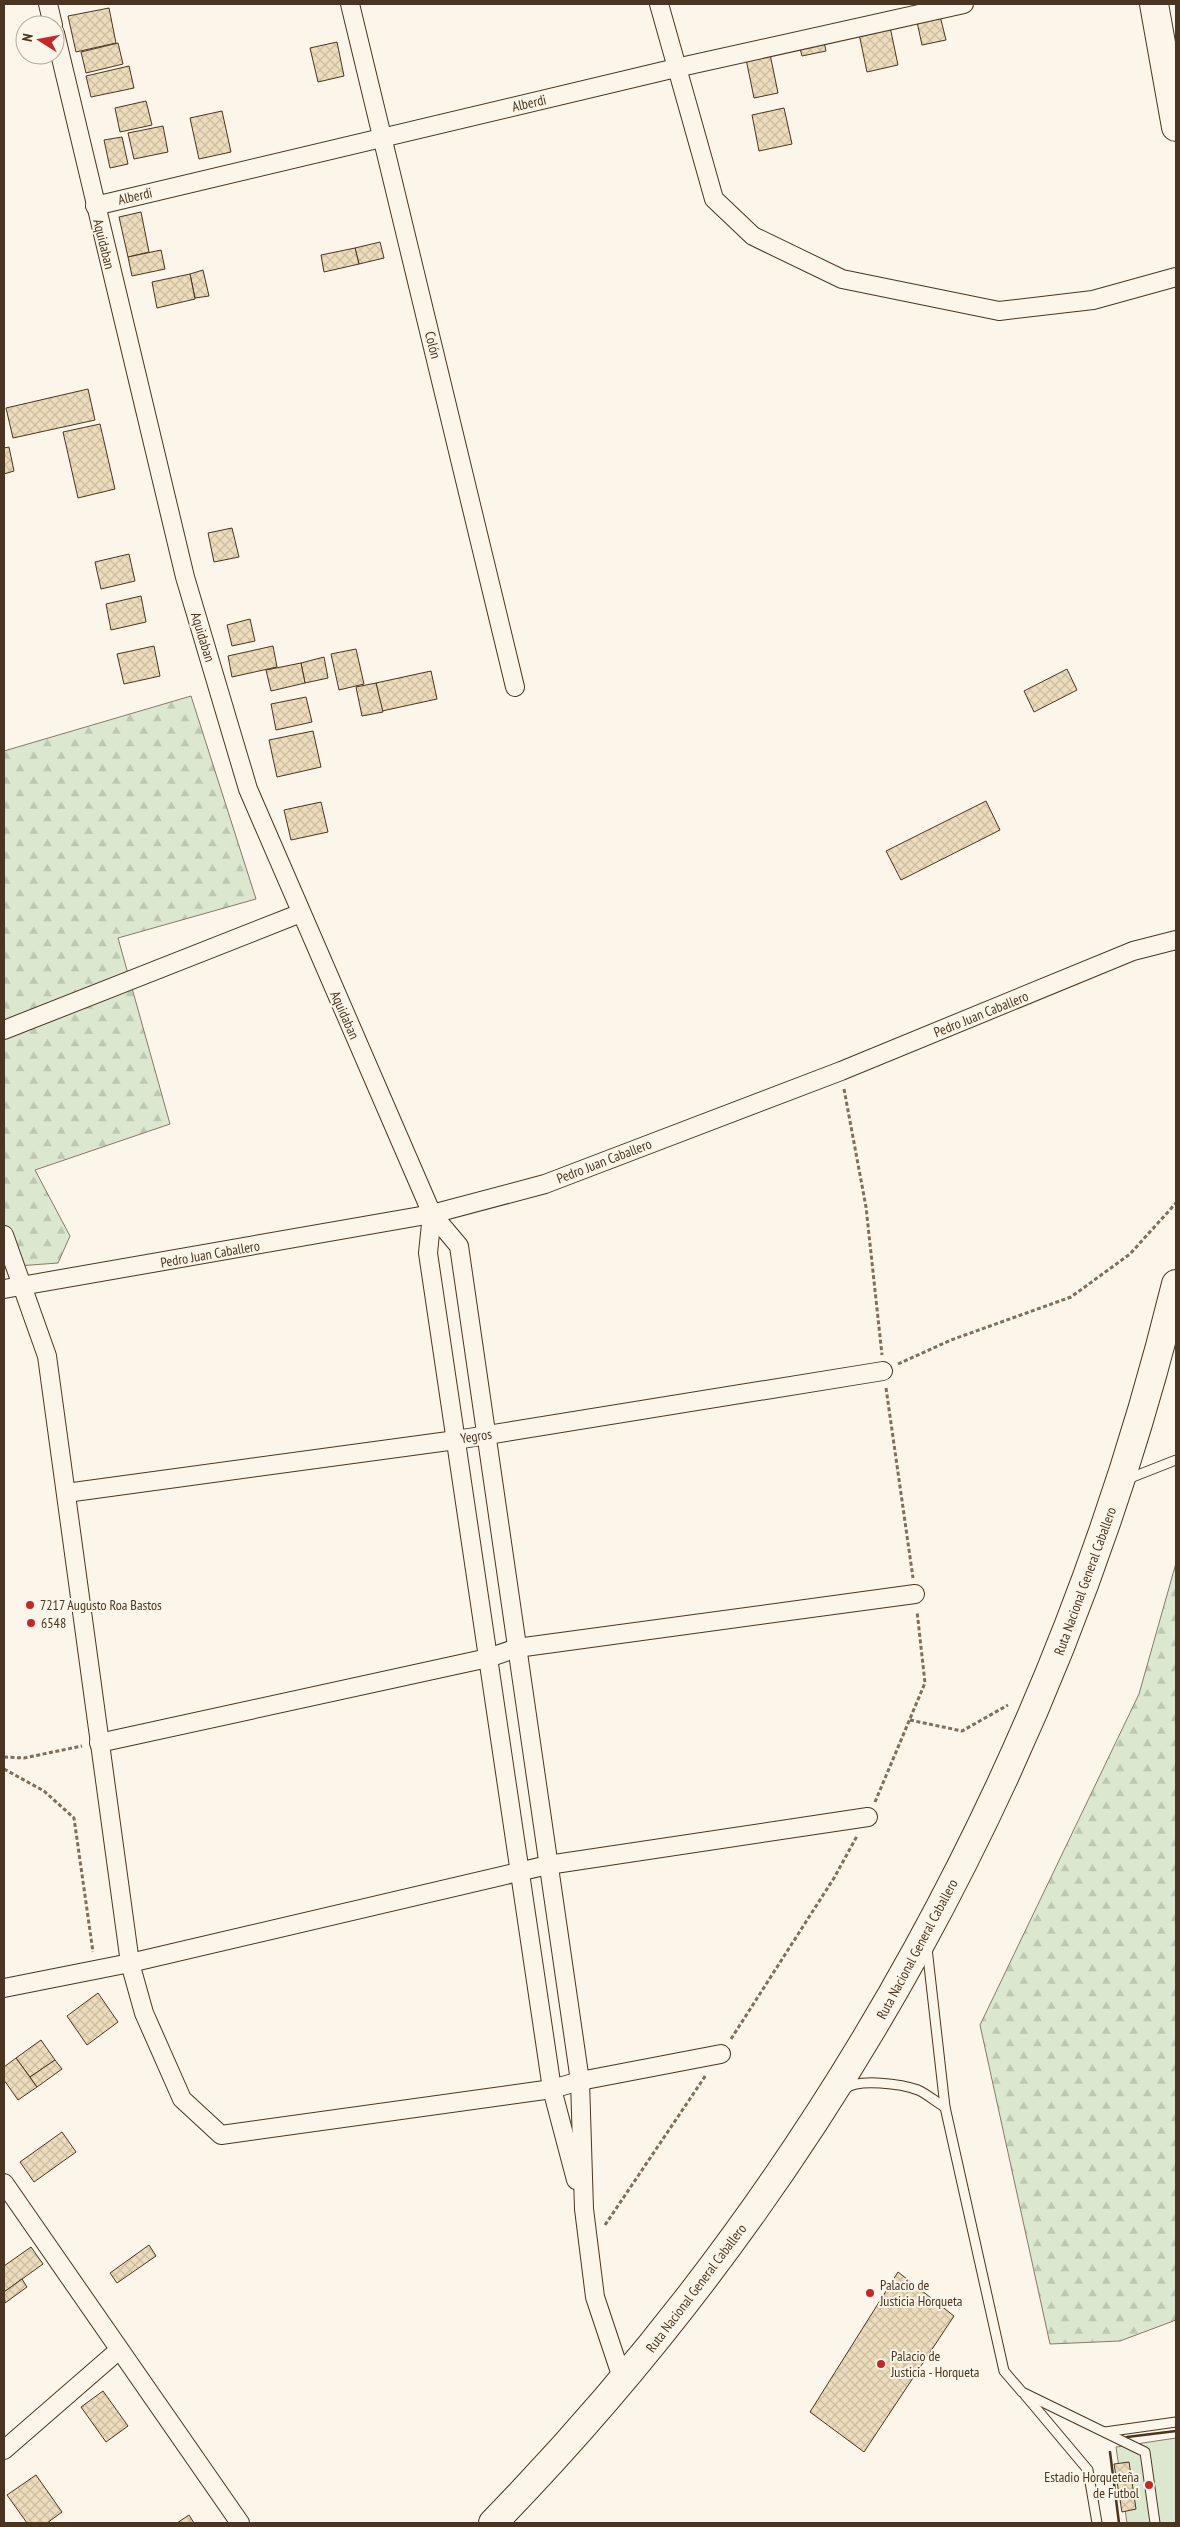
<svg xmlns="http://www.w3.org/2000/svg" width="1180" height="2527" font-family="'PT Sans Narrow',sans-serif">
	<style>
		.green { fill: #dce7d0; stroke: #887966 }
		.forest { fill: url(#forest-firs); stroke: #887966 }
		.building { fill: url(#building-cross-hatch); stroke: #4a3520 }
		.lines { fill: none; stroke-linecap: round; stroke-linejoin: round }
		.service-casing { stroke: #4a3520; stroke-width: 11 }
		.minor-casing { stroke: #4a3520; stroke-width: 20 }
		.trunk-casing { stroke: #4a3520; stroke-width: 30 }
		.path { stroke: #7f6f5c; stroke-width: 3; stroke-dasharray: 4 2.5; stroke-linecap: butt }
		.service { stroke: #fbf6e9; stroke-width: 9 }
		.minor { stroke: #fbf6e9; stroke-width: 18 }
		.trunk { stroke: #fbf6e9; stroke-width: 28 }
		.wall { stroke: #4a3520; stroke-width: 2.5 }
		.poi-dot { fill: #c62828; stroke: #fbf6e9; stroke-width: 2 }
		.labels { text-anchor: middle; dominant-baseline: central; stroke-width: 4; stroke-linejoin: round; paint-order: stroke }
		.street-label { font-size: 14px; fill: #4a3520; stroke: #fbf6e9 }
		.poi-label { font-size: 14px; fill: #4a3520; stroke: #fbf6e9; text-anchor: start }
	</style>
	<defs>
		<pattern id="forest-firs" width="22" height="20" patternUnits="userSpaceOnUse" patternTransform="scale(1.25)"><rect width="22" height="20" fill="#dce7d0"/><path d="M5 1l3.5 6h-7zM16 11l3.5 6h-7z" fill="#bec7b2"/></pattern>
		<pattern id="building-cross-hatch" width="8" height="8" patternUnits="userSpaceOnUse" patternTransform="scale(1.25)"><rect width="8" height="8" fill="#ecdcbc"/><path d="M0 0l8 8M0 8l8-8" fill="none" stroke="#ccbda1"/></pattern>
	</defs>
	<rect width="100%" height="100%" fill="#fbf6e9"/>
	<polygon class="green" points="1176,2438 1176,2523 1127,2523 1116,2447"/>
	<g class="forest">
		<polygon points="191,696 256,899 118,938 170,1124 35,1170 70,1236 58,1263 4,1267 4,751"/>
		<polygon points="1176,1563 1176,2320 1120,2341 1050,2344 980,2025 1139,1694"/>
	</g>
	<g class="building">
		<polygon points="109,8 116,43 76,52 68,16"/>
		<polygon points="939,12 946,40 922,45 916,17"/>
		<polygon points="889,22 898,65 867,72 858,29"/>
		<polygon points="823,36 826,51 802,56 798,41"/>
		<polygon points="337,42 344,76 318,82 310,48"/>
		<polygon points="118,43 123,64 86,73 81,52"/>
		<polygon points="770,54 778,93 754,98 746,59"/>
		<polygon points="129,66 134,88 91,97 86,76"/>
		<polygon points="146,101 152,125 120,132 115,108"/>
		<polygon points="784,108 792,144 759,151 752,115"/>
		<polygon points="222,111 231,152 199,159 190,118"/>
		<polygon points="163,126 168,152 134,159 128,133"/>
		<polygon points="122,137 128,164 110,168 104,140"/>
		<polygon points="141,212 149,252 128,257 119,217"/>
		<polygon points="380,242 384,258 359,264 355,248"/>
		<polygon points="355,248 359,264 324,272 321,255"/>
		<polygon points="161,250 165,269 132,276 128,257"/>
		<polygon points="203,270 209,296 195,298 190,274"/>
		<polygon points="190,274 195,299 157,308 152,282"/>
		<polygon points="88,389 95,420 13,438 6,408"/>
		<polygon points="100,424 115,489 78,498 63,432"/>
		<polygon points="9,447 14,471 4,474 4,448"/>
		<polygon points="232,528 239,557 214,562 208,533"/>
		<polygon points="129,554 135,581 101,589 95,562"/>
		<polygon points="141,596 146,622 111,630 106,604"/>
		<polygon points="250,619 255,641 232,646 227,625"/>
		<polygon points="154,646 160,676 124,684 117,654"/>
		<polygon points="273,646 277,667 232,677 228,656"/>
		<polygon points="356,649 364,684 339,690 331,654"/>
		<polygon points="324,657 328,678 305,683 301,663"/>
		<polygon points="301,663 305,683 271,691 266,670"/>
		<polygon points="1067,669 1077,690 1034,712 1024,691"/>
		<polygon points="431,671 437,699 382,711 376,683"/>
		<polygon points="376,683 383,712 362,716 356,687"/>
		<polygon points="306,697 312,722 276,730 271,704"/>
		<polygon points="313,731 321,767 277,777 269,740"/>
		<polygon points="986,801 1000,830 901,880 886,851"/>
		<polygon points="321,802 328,832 291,840 284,810"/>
		<polygon points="98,1993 118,2022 87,2045 67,2016"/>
		<polygon points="41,2040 55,2060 30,2077 16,2058"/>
		<polygon points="16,2058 37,2087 18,2100 4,2080 4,2067"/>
		<polygon points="55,2060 62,2069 37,2087 30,2077"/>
		<polygon points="62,2132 76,2152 34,2182 20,2162"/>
		<polygon points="149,2245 156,2256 117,2283 110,2273"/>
		<polygon points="31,2247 43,2264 4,2292 4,2266"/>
		<polygon points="898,2272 954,2316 864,2452 810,2412"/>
		<polygon points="22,2279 27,2287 5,2303 4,2292"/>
		<polygon points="103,2391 128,2426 106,2442 81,2407"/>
		<polygon points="1129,2462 1136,2509 1122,2512 1114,2464"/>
		<polygon points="36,2475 62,2512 47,2523 27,2523 7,2495"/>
		<polygon points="189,2515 194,2523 177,2523"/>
	</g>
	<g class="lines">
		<g class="service-casing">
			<g id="service">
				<polyline points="1125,1480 1176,1460"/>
				<polyline points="927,1948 945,2107 1004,2371 1022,2392 1145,2452 1155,2523"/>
				<path d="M845,2089C858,2078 902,2084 918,2090C927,2094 936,2102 945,2107"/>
				<polyline points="1025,2395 1088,2470 1097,2523"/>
				<polyline points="1105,2432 1176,2422"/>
			</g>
		</g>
		<g class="minor-casing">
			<g id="minor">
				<polyline points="48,4 53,25"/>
				<polyline points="350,4 515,687"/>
				<polyline points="659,4 714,199 753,236 842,279 999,311 1093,300 1176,277"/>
				<polyline points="55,33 185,577 248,789 432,1214 459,1246 580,2081 584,2209 595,2297 623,2381"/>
				<polyline points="95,206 676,68 964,4"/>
				<polyline points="4,1030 301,913"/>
				<polyline points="432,1214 428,1253 552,2089 576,2180"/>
				<polyline points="4,1235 47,1356 130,1963 144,2013 182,2099 221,2135 552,2089 580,2081 721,2054"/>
				<polyline points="4,1289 432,1214 545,1184 841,1071 1133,951 1176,940"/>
				<polyline points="66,1493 456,1440 883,1371"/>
				<polyline points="99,1743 488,1658 517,1648 915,1594"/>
				<polyline points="4,1988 130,1963 548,1865 868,1817"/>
				<polyline points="4,2183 240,2523"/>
				<polyline points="4,2450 119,2350"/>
			</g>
		</g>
		<g class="trunk-casing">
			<g id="trunk">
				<polyline points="1154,4 1176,127"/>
				<path d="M493,2523C828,2179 1062,1750 1176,1284"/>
			</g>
		</g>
		<g class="path">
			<polyline points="844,1089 866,1207 882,1355"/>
			<polyline points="898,1364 951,1340 1071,1297 1130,1254 1176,1203"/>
			<polyline points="886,1388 913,1578"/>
			<polyline points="910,1720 962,1731 1008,1705"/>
			<polyline points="4,1757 24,1758 82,1746"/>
			<polyline points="4,1769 44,1791 74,1818 93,1952"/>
			<polyline points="875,1802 925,1683 917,1611"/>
			<polyline points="731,2039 834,1878 857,1836"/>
			<polyline points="605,2225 706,2075"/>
		</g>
		<use href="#service" class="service"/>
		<use href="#minor" class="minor"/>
		<use href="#trunk" class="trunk"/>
		<g class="wall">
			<polyline points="1127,2437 1176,2431"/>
			<polyline points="1110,2452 1119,2523"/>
		</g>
	</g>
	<g class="poi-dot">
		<circle cx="30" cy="1605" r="5"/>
		<circle cx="31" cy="1623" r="5"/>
		<circle cx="870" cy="2293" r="5"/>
		<circle cx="881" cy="2364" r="5"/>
		<circle cx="1149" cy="2485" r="5"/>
	</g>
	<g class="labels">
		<g class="street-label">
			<text transform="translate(529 103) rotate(-13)">Alberdi</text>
			<text transform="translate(135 196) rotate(-13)">Alberdi</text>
			<text transform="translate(104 244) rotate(76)">Aquidaban</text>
			<text transform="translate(433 345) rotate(76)">Colón</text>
			<text transform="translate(203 637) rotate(73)">Aquidaban</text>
			<text transform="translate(981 1014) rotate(-22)">Pedro Juan Caballero</text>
			<text transform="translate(345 1015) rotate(66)">Aquidaban</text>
			<text transform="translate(604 1161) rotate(-21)">Pedro Juan Caballero</text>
			<text transform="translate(210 1254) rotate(-10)">Pedro Juan Caballero</text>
			<text transform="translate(476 1436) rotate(-9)">Yegros</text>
			<text transform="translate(1085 1581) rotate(-70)">Ruta Nacional General Caballero</text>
			<text transform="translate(917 1949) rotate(-62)">Ruta Nacional General Caballero</text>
			<text transform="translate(696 2288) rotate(-53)">Ruta Nacional General Caballero</text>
		</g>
		<g class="poi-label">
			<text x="40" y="1605">7217 Augusto Roa Bastos</text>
			<text x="41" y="1623">6548</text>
			<text x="880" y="2285">Palacio de<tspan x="880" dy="16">Justicia Horqueta</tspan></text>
			<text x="891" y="2356">Palacio de<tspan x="891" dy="16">Justicia - Horqueta</tspan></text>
			<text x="1139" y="2477" text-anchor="end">Estadio Horqueteña<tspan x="1139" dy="16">de Futbol</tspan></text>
		</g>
	</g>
	<rect width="1180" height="2527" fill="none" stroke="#4a3520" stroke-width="10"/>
	<g transform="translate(40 40) rotate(281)"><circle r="24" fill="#fbf6e9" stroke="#b4a999"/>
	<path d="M0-4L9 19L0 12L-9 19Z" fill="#c62828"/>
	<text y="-8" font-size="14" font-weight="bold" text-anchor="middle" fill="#4a3520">N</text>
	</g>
</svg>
